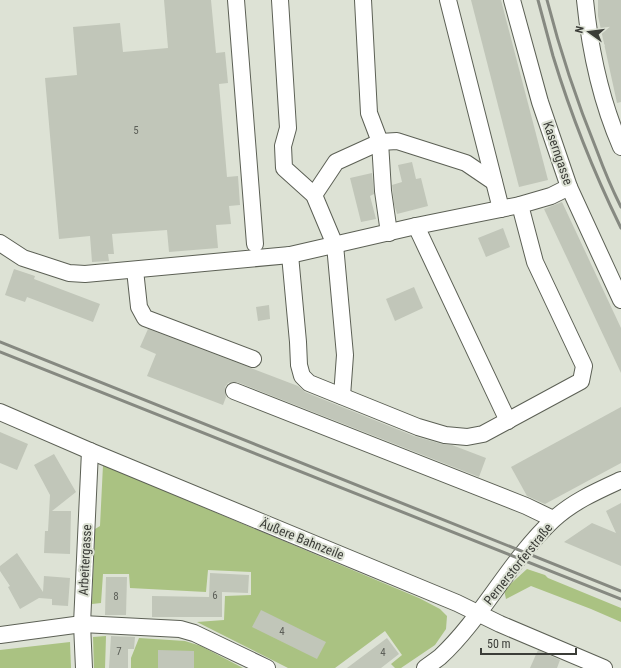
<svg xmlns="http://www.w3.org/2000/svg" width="621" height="668" font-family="'Roboto Condensed',sans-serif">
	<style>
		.green { fill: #aac282 }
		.building { fill: #c1c6b9 }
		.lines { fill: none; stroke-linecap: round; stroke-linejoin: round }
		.minor-casing { stroke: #5c6055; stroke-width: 18 }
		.minor { stroke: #fff; stroke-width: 16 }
		.rail { stroke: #868981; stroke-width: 3 }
		.labels { text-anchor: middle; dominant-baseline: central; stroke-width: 4; stroke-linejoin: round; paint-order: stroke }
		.number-label { font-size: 11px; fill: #5c5f58 }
		.street-label { font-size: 13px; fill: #3b3d38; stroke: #dde2d5 }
	</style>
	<rect width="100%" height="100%" fill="#dde2d5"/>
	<g class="green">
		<polygon points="103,465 419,598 440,609 447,616 446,629 435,645 401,668 395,668 391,664 402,655 385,631 335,668 288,668 197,622 224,620 225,596 251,595 251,572 208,570 206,592 130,588 129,574 103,574 101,603 92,604 95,529 100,526"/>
		<polygon points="527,569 545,575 548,578 621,608 621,622 591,609 531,586 506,599 504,590"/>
		<polygon points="106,636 105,668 94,668 93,637"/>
		<polygon points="139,638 185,641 201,646 243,668 131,668 131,658"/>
		<polygon points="70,642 71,668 0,668 0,650"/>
	</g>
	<g class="building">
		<polygon points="164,0 211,0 216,53 225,52 228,83 219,84 227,177 238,176 240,205 229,206 231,224 216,225 218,248 169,252 167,230 112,234 114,254 108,254 109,261 92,262 90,236 59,239 45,78 77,75 73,27 120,23 123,52 168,48"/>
		<polygon points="471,0 501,0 548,180 519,187"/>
		<polygon points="598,0 621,0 621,102 617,103 598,16"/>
		<polygon points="412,162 416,179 421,178 428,206 397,214 394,204 392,185 402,182 398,165"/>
		<polygon points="372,173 374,194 370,196 376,219 361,222 350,178"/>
		<polygon points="562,202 621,328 621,373 544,209"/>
		<polygon points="503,228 510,247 486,257 478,238"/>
		<polygon points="14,269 35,276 34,279 100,304 93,322 27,297 25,302 5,295"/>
		<polygon points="414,287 423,308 395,321 386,299"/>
		<polygon points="269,305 270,319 258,321 256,307"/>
		<polygon points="148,329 298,386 305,392 414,436 442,444 452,445 486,458 479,477 237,382 232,382 228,383 225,387 225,392 226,397 223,405 147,376 156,354 140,347"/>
		<polygon points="621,407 621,463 545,504 527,496 511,467"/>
		<polygon points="0,432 28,444 17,470 0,463"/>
		<polygon points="54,454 76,492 52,511 71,511 70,554 44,553 45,531 48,531 50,495 34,465"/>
		<polygon points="621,503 621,566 564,542 592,523 616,533 606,511"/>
		<polygon points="17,553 43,592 44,576 70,578 68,606 52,605 52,599 39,598 20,609 8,587 10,586 0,571 0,566"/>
		<polygon points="210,573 249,575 248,593 222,592 222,617 152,617 152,596 209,597"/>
		<polygon points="106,577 127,577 126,615 105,615"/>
		<polygon points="261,610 326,642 317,659 252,627"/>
		<polygon points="111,636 135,637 134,649 128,649 128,668 109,668"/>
		<polygon points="387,638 399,654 381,668 347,668"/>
		<polygon points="158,650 194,651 194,668 158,668"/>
		<polygon points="538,650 560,660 557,668 530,668"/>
	</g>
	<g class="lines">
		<g class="minor-casing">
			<g id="minor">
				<polyline points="236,0 255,244"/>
				<polyline points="280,0 288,128 283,146 284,168 314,195 335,245 345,355 342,396"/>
				<polyline points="363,0 369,113 380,142 383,191 389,233"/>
				<polyline points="448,0 501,209"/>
				<polyline points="512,0 540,102 569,187 621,300"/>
				<path d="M585,0C590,50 601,101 621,147"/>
				<polyline points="314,195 336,162 380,142 397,141 466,163 494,182"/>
				<polyline points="416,226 508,421"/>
				<polyline points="0,243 23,258 69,273 85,274 290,255 416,226 520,205 551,196 569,187"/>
				<polyline points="290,255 298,342 299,365 302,376 309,383 418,427 445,435 467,437 483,434 581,381 584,366 535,262 520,205"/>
				<polyline points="135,270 139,307 145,318 253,359"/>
				<polyline points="234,391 526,506 553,519"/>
				<polyline points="0,412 90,451 457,603 500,624 604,668"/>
				<polyline points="0,635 82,624 180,629 194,633 267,668"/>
				<polyline points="84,668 82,624 90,451"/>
				<path d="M425,668C430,664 435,661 440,657C483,617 509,561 553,520C572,502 597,491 621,480"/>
			</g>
		</g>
		<use href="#minor" class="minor"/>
		<g class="rail">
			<path d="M538,0C543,19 548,37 553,56C571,115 594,173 621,228"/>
			<path d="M547,0C560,51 577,102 597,151C604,170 612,189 621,207"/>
			<polyline points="0,342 621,591"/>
			<polyline points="0,352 621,599"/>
		</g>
	</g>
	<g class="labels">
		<g class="number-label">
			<text x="136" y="130">5</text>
			<text x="215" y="595">6</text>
			<text x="116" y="596">8</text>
			<text x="282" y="631">4</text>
			<text x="119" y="651">7</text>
			<text x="383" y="652">4</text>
		</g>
		<g class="street-label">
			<text transform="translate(558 153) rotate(71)">Kaserngasse</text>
			<text transform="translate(302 539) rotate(22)">Äußere Bahnzeile</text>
			<text transform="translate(85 560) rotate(-87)">Arbeitergasse</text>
			<text transform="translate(518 564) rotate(-51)">Pernerstorferstraße</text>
		</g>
	</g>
	<g transform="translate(589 32) rotate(284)" stroke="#dde2d5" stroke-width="3" paint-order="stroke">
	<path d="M0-3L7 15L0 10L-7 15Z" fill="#3b3d38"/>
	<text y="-6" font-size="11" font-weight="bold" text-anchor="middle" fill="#3b3d38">N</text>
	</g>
	<path d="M481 648v6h95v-6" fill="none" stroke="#3b3d38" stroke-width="2"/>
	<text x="487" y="648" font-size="12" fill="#3b3d38" stroke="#dde2d5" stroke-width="3" paint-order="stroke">50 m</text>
</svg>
